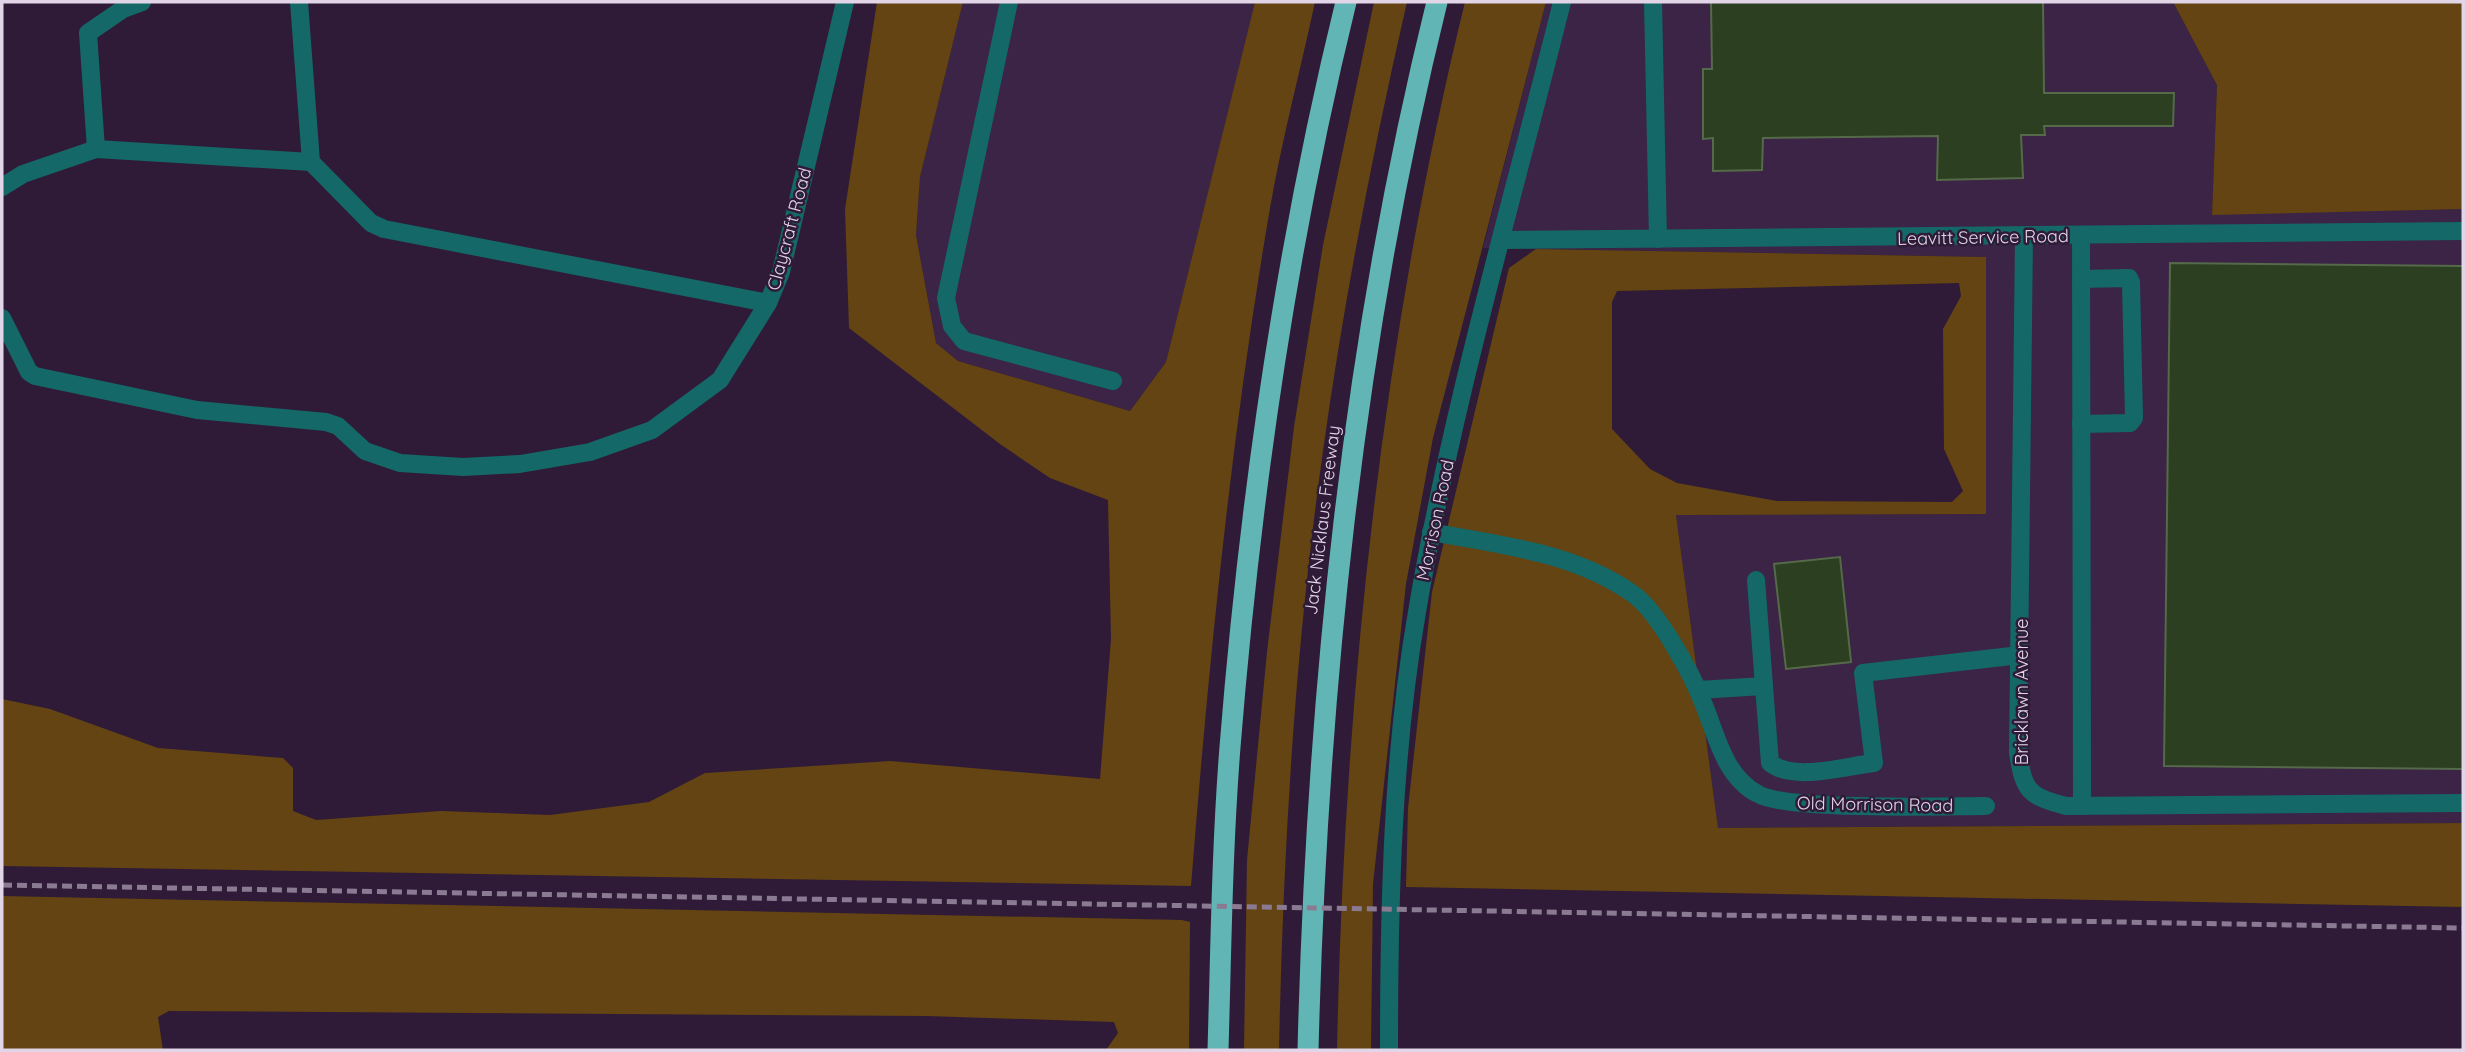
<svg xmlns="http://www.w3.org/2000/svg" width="2465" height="1052" font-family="Quicksand,sans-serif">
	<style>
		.built { fill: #3b2445 }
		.green { fill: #634412; fill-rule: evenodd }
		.building { fill: #2c3f20; stroke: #556a49; stroke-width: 2 }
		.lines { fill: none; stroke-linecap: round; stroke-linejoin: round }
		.minor { stroke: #146867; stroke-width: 18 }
		.highway { stroke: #61b6b5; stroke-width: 21 }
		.rail { stroke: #8b7b92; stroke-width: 5; stroke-dasharray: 10 5; stroke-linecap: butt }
		.labels { text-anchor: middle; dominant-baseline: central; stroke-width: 5; stroke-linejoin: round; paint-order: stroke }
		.street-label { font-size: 18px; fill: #e1d5e7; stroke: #2f1b37 }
	</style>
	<rect width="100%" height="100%" fill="#2f1b37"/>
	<g class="built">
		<polygon points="963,2 1255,2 1166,362 1130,411 958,361 936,343 916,235 920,177"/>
		<polygon points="1546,2 2173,2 2217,84 2212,214 2463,209 2463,823 1718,828 1676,515 1985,514 1986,257 1483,248"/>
	</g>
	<g class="green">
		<path d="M877,2H963L920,177L916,235L936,343L958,361L1130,411L1166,362L1255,2H1315C1300,72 1281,143 1269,214C1231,437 1209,660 1191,886L2,866V699L50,709L158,748L283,758L293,768V811L316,820L441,811L550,815L649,802L705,773L890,761L1100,779L1111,639L1108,500L1050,478L1000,444L849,328L845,209Z"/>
		<path d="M1374,2H1407C1373,150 1344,300 1323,451C1295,649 1283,851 1279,1050H1244L1247,860L1267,652L1294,427L1323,245Z"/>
		<path d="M1465,2H1546L1433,438L1406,584L1373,884L1371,1050H1337C1344,699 1381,344 1465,2Z"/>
		<polygon points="2173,2 2463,2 2463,209 2212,215 2217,85"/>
		<path d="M1536,249L1986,257V514L1676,515L1718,828L2463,823V907L1406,887L1408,808L1432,592L1509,268ZM1959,283L1961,296L1943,329L1944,449L1963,491L1952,502L1777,501L1677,483L1650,469L1612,429V302L1617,291Z"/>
		<polygon points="2,896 1182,920 1190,922 1189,1050 1106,1050 1118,1033 1114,1022 926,1016 169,1011 158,1017 163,1050 2,1050"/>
	</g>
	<g class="building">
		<polygon points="1711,2 2043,2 2044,93 2174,93 2173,126 2044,126 2045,135 2021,135 2023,178 1937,180 1938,136 1763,138 1762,170 1713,171 1713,138 1703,139 1703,69 1712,69"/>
		<polygon points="2170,263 2463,266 2463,769 2164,766"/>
		<polygon points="1840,557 1851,662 1786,669 1774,564"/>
	</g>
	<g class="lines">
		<g class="minor">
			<polyline points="142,2 123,9 88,33 96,149 311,162"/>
			<polyline points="299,2 311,162 371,223 384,229 768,303"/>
			<polyline points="1009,2 946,298 952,326 964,341 1113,381"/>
			<polyline points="1653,2 1658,239"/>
			<polyline points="2,187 23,174 96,149"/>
			<polyline points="2081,236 2082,806"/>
			<path d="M2024,237L2018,753C2024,792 2029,796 2066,806L2463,803"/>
			<polyline points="1503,240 2463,231"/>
			<polyline points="2081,279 2129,278 2131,282 2134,418 2130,423 2081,424"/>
			<polyline points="2,318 29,372 35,376 197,410 326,422 338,426 365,451 400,463 463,467 520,464 590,452 652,430 720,380 768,303 781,272 845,2"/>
			<path d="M1431,532C1500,545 1574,552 1633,594C1658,611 1693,676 1704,705C1717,737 1725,777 1758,794C1788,811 1942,806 1986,806"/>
			<path d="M1764,686L1770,763C1794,782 1845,766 1874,763L1863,673L2020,655"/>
			<polyline points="1698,690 1764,686 1756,580"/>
			<path d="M1389,1050C1389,905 1392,756 1417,612C1451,408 1512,203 1562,2"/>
		</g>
		<g class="highway">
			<path d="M1218,1050C1221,949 1222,848 1230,747C1250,497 1286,246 1346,2"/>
			<path d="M1308,1050C1317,697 1352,345 1437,2"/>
		</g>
		<polyline class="rail" points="2,885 2463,928"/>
	</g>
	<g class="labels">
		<g class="street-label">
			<text transform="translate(789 229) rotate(-75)">Claycraft Road</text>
			<text transform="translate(1983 237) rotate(-1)">Leavitt Service Road</text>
			<text transform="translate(1322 520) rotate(-83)">Jack Nicklaus Freeway</text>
			<text transform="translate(1435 520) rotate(-78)">Morrison Road</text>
			<text transform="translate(2021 692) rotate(-90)">Bricklawn Avenue</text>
			<text transform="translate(1875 804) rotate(1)">Old Morrison Road</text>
		</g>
	</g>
	<rect width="2465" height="1052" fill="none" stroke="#e1d5e7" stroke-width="7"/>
</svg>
